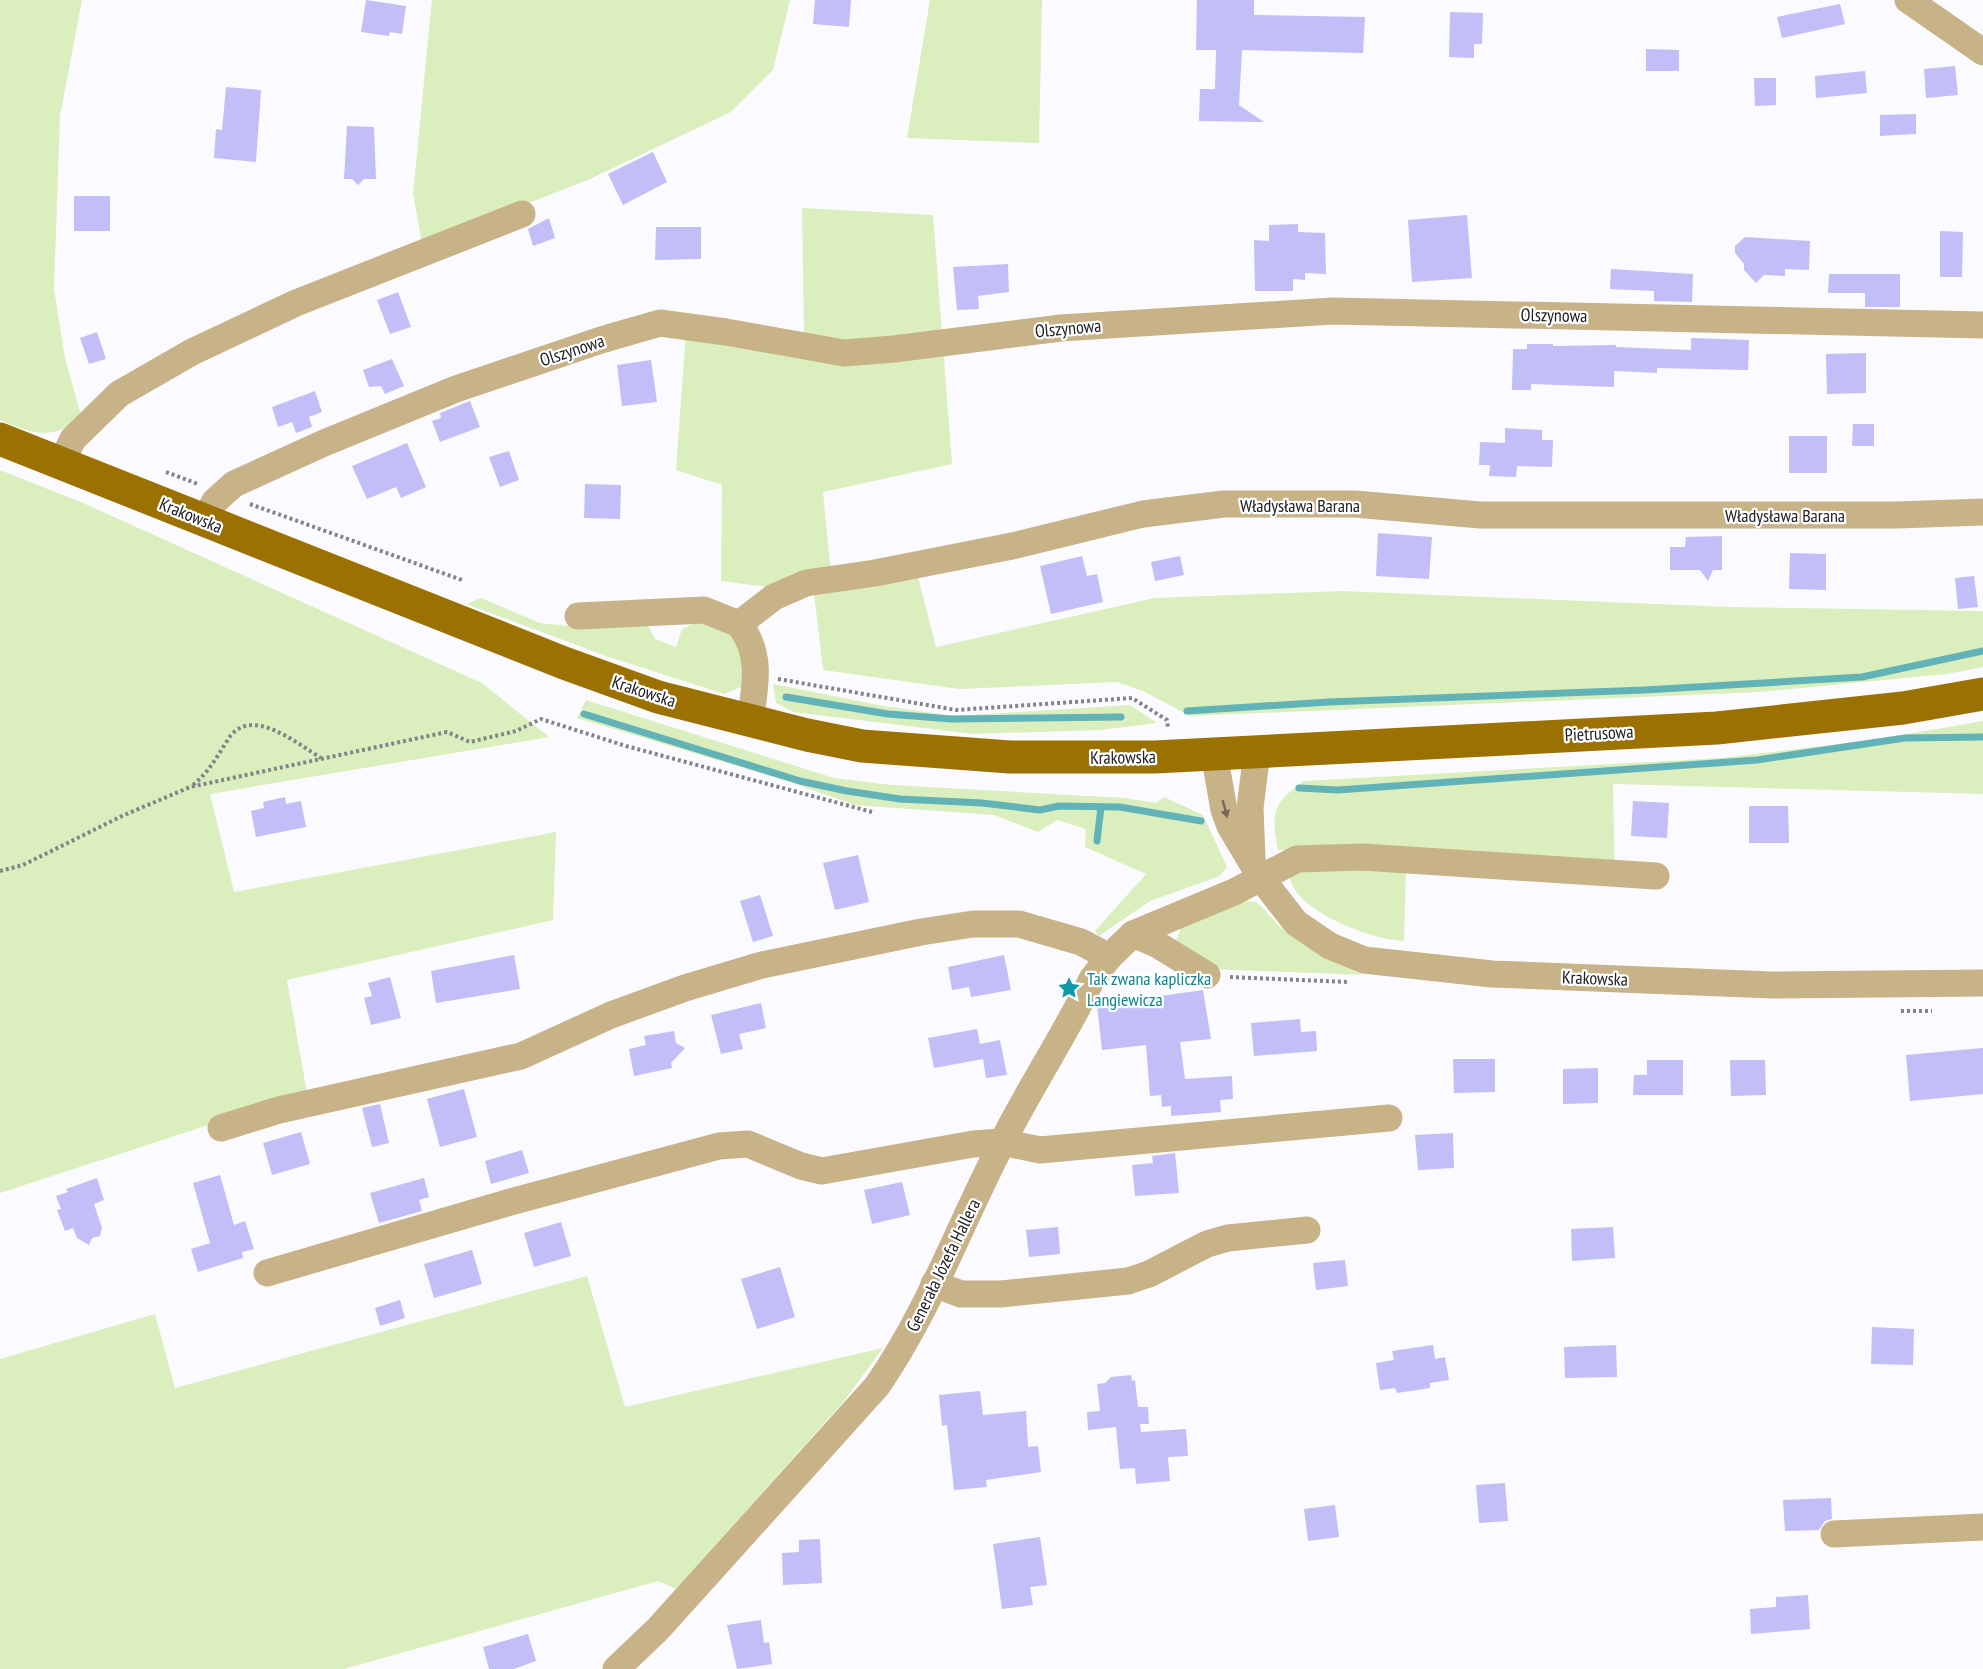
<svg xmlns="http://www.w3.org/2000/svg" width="1983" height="1669" font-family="'PT Sans Narrow',sans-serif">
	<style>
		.green { fill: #daefbd }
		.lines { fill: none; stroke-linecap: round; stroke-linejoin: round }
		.stream { stroke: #62b3b7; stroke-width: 7 }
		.building { fill: #c2bef7 }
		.path { stroke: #848488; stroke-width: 4; stroke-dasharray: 3 3; stroke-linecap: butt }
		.minor { stroke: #c8b287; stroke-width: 27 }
		.major { stroke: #9b7201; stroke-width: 33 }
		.oneway { fill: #746956 }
		.labels { text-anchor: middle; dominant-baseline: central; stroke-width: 4.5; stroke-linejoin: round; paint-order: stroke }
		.street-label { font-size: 18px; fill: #202024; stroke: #fff }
		.culture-label { font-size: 18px; fill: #0d838f; stroke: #fff; text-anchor: start }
	</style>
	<rect width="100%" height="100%" fill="#fbfbff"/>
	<g class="green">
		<path d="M0,0H82L60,116L54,289L65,358L82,419C47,440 36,435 0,420Z"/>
		<polygon points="432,0 790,0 773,70 731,112 590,179 422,245 413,193"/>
		<polygon points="930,0 1042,0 1039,143 907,138"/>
		<polygon points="802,208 933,215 952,464 823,492 831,573 918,577 936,647 1155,598 1342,591 1728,607 1983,611 1983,667 1947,674 1760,692 1190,716 1143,691 1117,682 959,689 823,670 814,593 721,581 722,485 676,470 687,317 804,333"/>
		<polygon points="0,470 83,503 482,683 549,737 210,794 234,892 556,832 553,920 287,980 307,1093 0,1193"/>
		<polygon points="481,598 540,623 589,628 648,625 655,639 676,647 682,629 697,622 736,636 745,658 741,687 724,694 606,656 466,604"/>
		<polygon points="773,684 884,706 954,716 1130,705 1157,723 1100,730 973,734 793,712 776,703"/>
		<polygon points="586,700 834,778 891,785 1124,798 1156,803 1164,797 1203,815 1227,867 1220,876 1150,901 1099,936 1095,931 1146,874 1085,847 1086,829 1057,820 1038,832 994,815 855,805 790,782 577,718"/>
		<path d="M1983,721V794L1613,784L1615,880L1404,853L1278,850C1271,814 1272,803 1304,781L1721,758L1879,739Z"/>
		<path d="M1300,869L1406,870L1404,941C1373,940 1295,912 1290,877Z"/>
		<path d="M1246,901L1256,902C1267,911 1275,923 1286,932C1310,951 1335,963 1363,975L1212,969L1176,940L1182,926Z"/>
		<polygon points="587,1276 625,1407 883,1348 844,1401 676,1589 658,1581 344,1669 0,1669 0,1359 155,1314 175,1388"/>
	</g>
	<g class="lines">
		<g class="stream">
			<polyline points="786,697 888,714 951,719 1121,717"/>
			<polyline points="1187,711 1329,702 1645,690 1862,677 1983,651"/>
			<polyline points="584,714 800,781 847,791 900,799 982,803 1040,810 1059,806 1120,807 1201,821"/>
			<polyline points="1299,788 1338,790 1757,760 1905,738 1983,737"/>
			<polyline points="1097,841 1101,807"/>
		</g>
	</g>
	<g class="building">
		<polygon points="366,0 406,6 402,34 390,32 389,36 361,32"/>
		<polygon points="815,0 851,0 849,27 813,24"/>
		<polygon points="1197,0 1254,0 1254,15 1365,17 1363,53 1242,50 1239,105 1264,122 1199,121 1200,89 1215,89 1216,50 1196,50"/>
		<polygon points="1840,4 1845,24 1782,38 1777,17"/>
		<polygon points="1450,12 1483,13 1482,44 1474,44 1474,58 1449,57"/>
		<polygon points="1646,49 1679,50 1679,71 1646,71"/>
		<polygon points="1955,66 1958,95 1926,98 1924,69"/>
		<polygon points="1865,71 1867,93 1816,98 1815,76"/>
		<polygon points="1754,78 1776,78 1776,105 1755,106"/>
		<polygon points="226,87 261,90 256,162 214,158 216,129 222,130"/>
		<polygon points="1916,114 1916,134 1880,136 1880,115"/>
		<polygon points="347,126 374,127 376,179 364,179 358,185 352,179 344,179"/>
		<polygon points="653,152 667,182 623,205 608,174"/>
		<rect x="74" y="196" width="36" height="35"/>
		<polygon points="1467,215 1472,278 1412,282 1408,220"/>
		<polygon points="549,218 555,238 533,246 528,229"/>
		<polygon points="1298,224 1298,232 1325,233 1326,274 1305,273 1305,280 1293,279 1293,291 1255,291 1254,240 1269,241 1269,225"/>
		<polygon points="656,227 701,227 701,259 655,260"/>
		<polygon points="1940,231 1963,232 1962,277 1940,277"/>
		<polygon points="1745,237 1810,241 1809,270 1785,269 1785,276 1764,275 1756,283 1744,270 1744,264 1735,253 1735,246"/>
		<polygon points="1008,264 1009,292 978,296 979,309 957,310 953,267"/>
		<polygon points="1611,269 1693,274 1692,302 1654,301 1654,291 1610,289"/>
		<polygon points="1829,274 1900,274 1900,307 1865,307 1865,293 1828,293"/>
		<polygon points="398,292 411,327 390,334 377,300"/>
		<polygon points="97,332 106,359 89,364 80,338"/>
		<polygon points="1691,338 1749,340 1748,370 1657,368 1657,373 1614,371 1614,387 1531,384 1531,390 1512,390 1513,349 1527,349 1527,344 1553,344 1553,346 1616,345 1616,347 1691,350"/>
		<polygon points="1866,353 1866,393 1827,394 1826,354"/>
		<polygon points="392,359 404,386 385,394 381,386 369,387 363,370"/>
		<polygon points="651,360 657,402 622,406 617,365"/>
		<polygon points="315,391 322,412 309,417 312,427 296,433 292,422 278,427 272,407"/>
		<polygon points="470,401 480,427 440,442 432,421 441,418 440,413"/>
		<polygon points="1853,424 1874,424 1874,446 1852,446"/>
		<polygon points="1505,428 1542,430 1542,440 1553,440 1552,467 1517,466 1516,477 1489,476 1490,465 1479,465 1480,442 1505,443"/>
		<rect x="1789" y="436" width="38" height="37"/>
		<polygon points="407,443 426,487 401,498 396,487 367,499 352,466"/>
		<polygon points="509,451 519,480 500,487 489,457"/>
		<polygon points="585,484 621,485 620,519 584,518"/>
		<polygon points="1378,533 1432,537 1429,579 1376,576"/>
		<polygon points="1722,536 1722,570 1713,570 1708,581 1700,570 1670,570 1670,547 1685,547 1686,537"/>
		<polygon points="1790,553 1826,554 1826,590 1789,589"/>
		<polygon points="1082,556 1087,576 1097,574 1103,602 1051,614 1040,566"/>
		<polygon points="1180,556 1184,575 1155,581 1151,562"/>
		<polygon points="1974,576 1978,607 1958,609 1955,578"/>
		<polygon points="285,797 286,804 301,801 306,827 256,837 251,811 264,808 263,802"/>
		<polygon points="1633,801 1669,803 1667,838 1631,836"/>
		<polygon points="1749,806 1788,806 1789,843 1749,843"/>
		<polygon points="858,855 869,902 835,910 823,863"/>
		<polygon points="760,895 773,936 753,942 740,901"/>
		<polygon points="514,955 520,989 436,1003 431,971"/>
		<polygon points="1004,955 1011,990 971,997 969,987 952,990 948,967"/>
		<polygon points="390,977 401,1018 371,1025 364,998 372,996 368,983"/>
		<polygon points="1203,990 1211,1039 1180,1042 1185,1079 1232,1076 1233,1099 1220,1100 1221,1112 1171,1116 1171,1106 1162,1107 1161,1095 1150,1096 1146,1045 1102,1050 1097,1005"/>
		<polygon points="761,1003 766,1028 739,1034 743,1049 721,1054 711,1015"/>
		<polygon points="1300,1019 1301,1032 1316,1031 1317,1051 1254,1056 1251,1023"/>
		<polygon points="977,1029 980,1044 1000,1040 1007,1075 986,1078 983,1059 934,1068 928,1038"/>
		<polygon points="674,1031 676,1043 685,1048 671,1063 672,1068 634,1076 629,1049 646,1045 644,1036"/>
		<polygon points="1983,1048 1983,1094 1910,1101 1906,1055"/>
		<polygon points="1453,1059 1495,1059 1495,1092 1454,1093"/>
		<polygon points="1647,1060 1683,1060 1683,1095 1633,1095 1634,1075 1647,1075"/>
		<polygon points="1730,1060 1765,1060 1766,1095 1731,1096"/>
		<polygon points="1598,1068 1598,1103 1563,1104 1563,1069"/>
		<polygon points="464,1089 477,1137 440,1147 427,1099"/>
		<polygon points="380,1104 389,1143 372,1147 362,1108"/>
		<polygon points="301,1132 310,1164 272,1175 263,1143"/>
		<polygon points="1453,1133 1454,1168 1418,1170 1415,1135"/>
		<polygon points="522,1150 529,1173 491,1184 485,1161"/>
		<polygon points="1175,1153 1179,1193 1135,1196 1132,1165 1153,1163 1152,1156"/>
		<polygon points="220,1175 234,1225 245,1221 254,1249 242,1252 243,1258 198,1272 191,1249 210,1243 193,1183"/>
		<polygon points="97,1178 104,1200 94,1204 102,1228 100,1236 92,1238 89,1245 77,1238 73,1228 65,1231 57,1210 61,1209 56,1196 68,1192 66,1189"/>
		<polygon points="424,1178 429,1197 419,1200 422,1211 379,1223 370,1193"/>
		<polygon points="902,1182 910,1215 872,1224 864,1190"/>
		<polygon points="561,1222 571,1256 534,1267 524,1233"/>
		<polygon points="1058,1227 1060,1254 1029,1257 1026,1230"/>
		<polygon points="1613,1227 1615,1258 1572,1261 1571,1229"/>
		<polygon points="472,1250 482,1284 434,1298 424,1264"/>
		<polygon points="1345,1260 1348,1286 1316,1290 1313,1263"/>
		<polygon points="780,1267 795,1317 757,1329 741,1279"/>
		<polygon points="400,1300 405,1318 380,1326 375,1308"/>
		<polygon points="1872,1327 1914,1329 1913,1365 1871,1364"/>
		<polygon points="1433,1345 1435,1359 1445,1357 1449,1380 1430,1383 1430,1388 1397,1393 1395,1388 1380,1390 1376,1363 1394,1360 1392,1351"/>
		<polygon points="1616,1345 1617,1377 1565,1378 1564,1347"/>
		<polygon points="1131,1375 1132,1381 1135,1380 1138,1407 1148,1407 1149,1424 1140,1424 1141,1432 1186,1429 1188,1456 1168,1457 1170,1481 1136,1484 1135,1468 1120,1469 1116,1427 1088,1430 1087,1412 1100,1411 1097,1384 1105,1383 1111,1377"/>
		<polygon points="980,1391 983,1415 1026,1411 1028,1447 1038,1446 1041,1472 986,1480 987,1487 954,1490 947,1425 942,1426 939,1395"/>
		<polygon points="1505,1483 1508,1521 1479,1523 1476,1485"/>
		<polygon points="1831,1498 1832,1519 1825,1521 1819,1530 1785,1531 1783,1500"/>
		<polygon points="1335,1505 1339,1537 1308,1541 1304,1509"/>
		<polygon points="1040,1537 1047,1585 1030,1587 1033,1605 1002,1609 993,1544"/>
		<polygon points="820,1539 822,1583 783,1585 782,1553 799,1552 799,1540"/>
		<polygon points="1808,1595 1810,1629 1751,1634 1750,1609 1776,1607 1776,1597"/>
		<polygon points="761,1620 764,1643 769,1642 772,1664 737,1669 727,1625"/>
		<polygon points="528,1634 536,1661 514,1669 489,1669 483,1647"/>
	</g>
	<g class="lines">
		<g class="path">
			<polyline points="166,472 198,484"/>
			<polyline points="250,504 462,580"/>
			<polyline points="778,679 956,710 1132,698 1167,720 1168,728"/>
			<path d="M193,785C208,773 217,757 227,741C249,703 296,743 321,758"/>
			<polyline points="0,871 23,865 122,816 190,787 447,732 470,742 516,731 541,719 626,746 872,812"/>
			<polyline points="1230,977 1349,982"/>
			<polyline points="1901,1011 1932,1011"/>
		</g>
		<g class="minor">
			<polyline points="1908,0 1983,52"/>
			<polyline points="61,463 73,439 119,394 192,352 296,303 522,214"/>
			<polyline points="205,520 215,501 234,484 324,443 456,389 601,340 660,323 726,332 844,353 894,349 1061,328 1333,311 1983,325"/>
			<polyline points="578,616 704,610 739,624"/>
			<path d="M750,722C755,687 763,654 739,624L774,597L806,583L875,573L1012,546L1143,514L1224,504H1355L1480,515H1897L1983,512"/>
			<polyline points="1214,753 1224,810 1230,826 1261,878 1296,923 1330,946 1364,960 1492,974 1772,985 1983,983"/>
			<polyline points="1252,858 1250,808 1257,752"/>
			<polyline points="1133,934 1158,945 1207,975"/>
			<polyline points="221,1128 279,1110 521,1056 611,1015 685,988 762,965 921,932 973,924 1019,924 1081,942 1109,957"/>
			<polyline points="267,1273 514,1201 719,1146 748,1144 801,1166 822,1171 973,1144 1002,1142 1040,1150 1389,1118"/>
			<polyline points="934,1284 961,1294 1001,1294 1128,1281 1149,1274 1207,1244 1228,1238 1307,1230"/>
			<polyline points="1834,1534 1983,1527"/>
			<path d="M616,1669L658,1629L877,1386C929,1311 960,1224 1002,1143C1030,1087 1065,1035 1092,979L1109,957L1133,934L1234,892L1297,859L1362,857L1656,876"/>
		</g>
		<polyline class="major" points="0,439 564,663 658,697 807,735 862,746 1010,757 1155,757 1717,728 1903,708 1983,694"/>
	</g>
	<defs><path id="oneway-solid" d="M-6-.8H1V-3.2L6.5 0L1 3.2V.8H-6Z" transform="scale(1.5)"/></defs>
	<use class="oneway" href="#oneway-solid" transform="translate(1225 809) rotate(75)"/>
	<defs>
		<g id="sight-bare" transform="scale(1.8)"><path d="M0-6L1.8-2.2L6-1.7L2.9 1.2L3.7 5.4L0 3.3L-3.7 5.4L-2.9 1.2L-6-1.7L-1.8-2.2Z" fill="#0f9aa8" stroke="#fff" stroke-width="2.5" paint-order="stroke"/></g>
	</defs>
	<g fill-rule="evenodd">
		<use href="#sight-bare" x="1069" y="988"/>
	</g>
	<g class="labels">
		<g class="street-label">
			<text transform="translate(1554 315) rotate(1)">Olszynowa</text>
			<text transform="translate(1068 328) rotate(-5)">Olszynowa</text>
			<text transform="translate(572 350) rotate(-18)">Olszynowa</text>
			<text x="1300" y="505">Władysława Barana</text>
			<text transform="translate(191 515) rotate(22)">Krakowska</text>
			<text x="1785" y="515">Władysława Barana</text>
			<text transform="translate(644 691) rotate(18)">Krakowska</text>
			<text transform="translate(1599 733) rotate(-3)">Pietrusowa</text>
			<text transform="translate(1123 757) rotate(-1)">Krakowska</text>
			<text transform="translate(1595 978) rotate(2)">Krakowska</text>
			<text transform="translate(943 1265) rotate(-64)">Generała Józefa Hallera</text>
		</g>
		<g class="culture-label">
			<text x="1087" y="978">Tak zwana kapliczka<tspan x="1087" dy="21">Langiewicza</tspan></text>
		</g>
	</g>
</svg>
